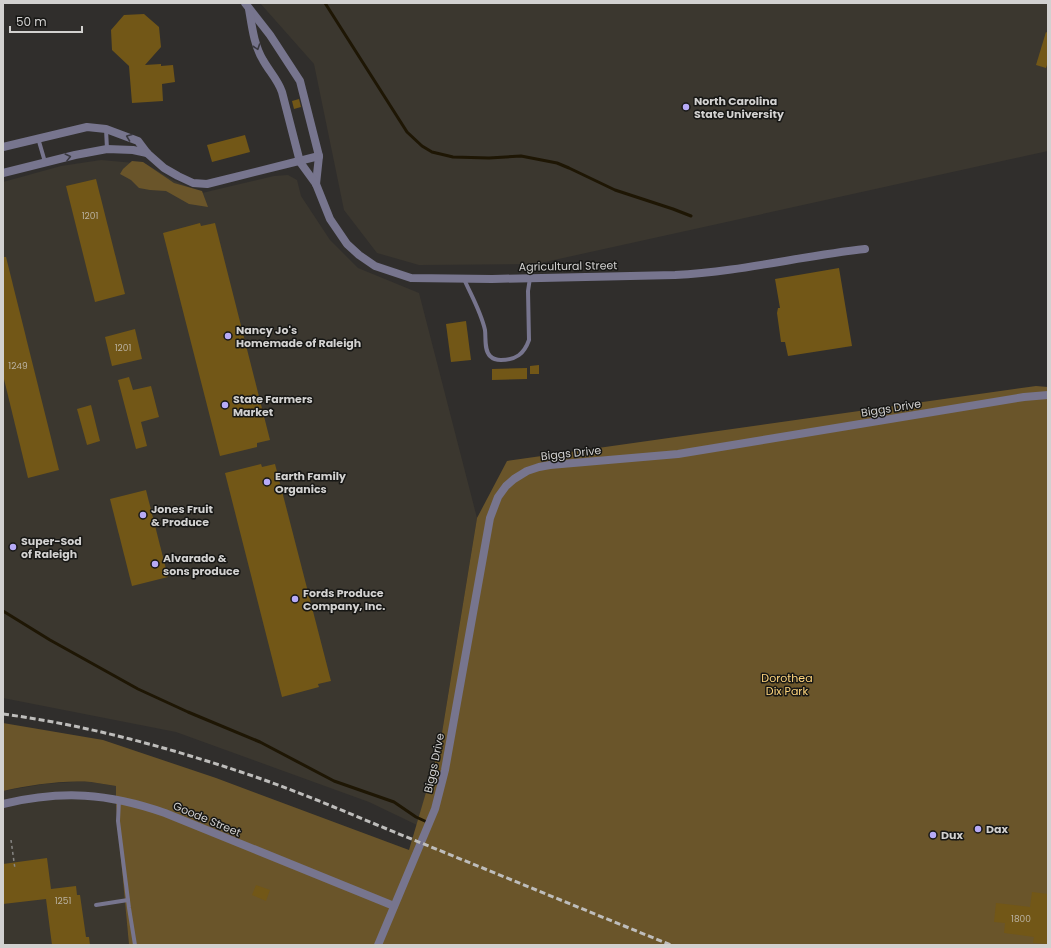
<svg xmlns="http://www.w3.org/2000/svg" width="1051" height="948" font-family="Poppins,sans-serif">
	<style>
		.built { fill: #3b372f }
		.green { fill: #6a552a }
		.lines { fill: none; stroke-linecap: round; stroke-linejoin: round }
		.stream { stroke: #1e1604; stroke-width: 3 }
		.building { fill: #725717 }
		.path { stroke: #878684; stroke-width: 1.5; stroke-dasharray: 3 3; stroke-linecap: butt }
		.lane { stroke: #77758e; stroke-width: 4 }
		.street { stroke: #77758e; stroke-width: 8 }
		.rail { stroke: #bebdbb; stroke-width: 3; stroke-dasharray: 6 3; stroke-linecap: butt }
		.oneway { stroke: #39383f }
		.poi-dot { fill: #b7abf8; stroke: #171715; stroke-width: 1.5 }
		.labels { text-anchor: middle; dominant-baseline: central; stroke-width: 3; stroke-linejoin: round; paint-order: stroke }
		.number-label { font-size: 9px; fill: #bab2a2 }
		.poi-label { font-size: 11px; font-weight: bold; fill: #d2d1d0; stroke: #171715; text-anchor: start }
		.street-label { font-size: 11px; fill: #d2d1d0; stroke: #171715 }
		.park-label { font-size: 11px; fill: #ffd57d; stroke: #171715 }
	</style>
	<rect width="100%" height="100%" fill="#302e2c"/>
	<g class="built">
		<polygon points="260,3 1048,3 1048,151 536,264 419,265 377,253 344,210 314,64"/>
		<polygon points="101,160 146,164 171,179 202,193 274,176 288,175 297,180 301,196 330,240 358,268 419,293 477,518 440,745 417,825 369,802 176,732 3,698 3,182 61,166"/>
		<polygon points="72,782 91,782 116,786 116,806 129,945 3,945 3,791 44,784"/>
	</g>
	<g class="green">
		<polygon points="132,161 143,162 174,183 202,191 208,207 189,204 166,191 150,190 139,188 131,180 120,174 123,169"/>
		<path d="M1036,386L1048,387V945H129L116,806V786C108,785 99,783 91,782C62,780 31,785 3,791V723L103,740L216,778L409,850L440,745L477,518L507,461Z"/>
	</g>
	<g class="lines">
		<g class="stream">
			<polyline points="325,3 407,132 422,146 432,152 453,157 489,158 521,156 557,163 569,168 615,190 673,209 691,216"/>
			<polyline points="3,611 50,640 138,689 188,712 260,742 334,781 394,802 416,817 427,822"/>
		</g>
	</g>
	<g class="building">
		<polygon points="144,14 159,27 161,47 145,65 161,64 161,66 173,65 175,82 162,84 163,101 132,103 129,66 112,50 111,30 124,15"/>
		<polygon points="1046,32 1048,33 1048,62 1046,68 1036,65"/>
		<polygon points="299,99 301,107 294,109 292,101"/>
		<polygon points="245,135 250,152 212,162 207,145"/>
		<polygon points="96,179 125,294 95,302 66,186"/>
		<polygon points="200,223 201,226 215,223 270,440 257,443 257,447 220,456 163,233"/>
		<polygon points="3,257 6,257 59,470 28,478 3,375"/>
		<polygon points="839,268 852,346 788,356 785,342 781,342 777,313 778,308 780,308 775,279"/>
		<polygon points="466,321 471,360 451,362 446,324"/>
		<polygon points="135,329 142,359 112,366 105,337"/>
		<polygon points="539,365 539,374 530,374 530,366"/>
		<polygon points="527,368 527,379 492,380 492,369"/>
		<polygon points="129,377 133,390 151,386 159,417 141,422 147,446 136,449 118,380"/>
		<polygon points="91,405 100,441 87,445 77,409"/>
		<polygon points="261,464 262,467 275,464 331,681 318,684 319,687 282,697 225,473"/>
		<polygon points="146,490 168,577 132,586 110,499"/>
		<polygon points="47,858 51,889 76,886 77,895 80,895 86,937 89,937 90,945 52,945 46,899 3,904 3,864"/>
		<polygon points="256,885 270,890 266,901 252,895"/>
		<polygon points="1032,892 1048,894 1048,944 1033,943 1034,937 1004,933 1005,923 994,922 996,903 1030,907"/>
	</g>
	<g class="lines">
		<polyline class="path" points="11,840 15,869"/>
		<g class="lane">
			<polyline points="106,129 107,149"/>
			<polyline points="38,138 45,162"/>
			<path d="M464,279C471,295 481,312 485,330C486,338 484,350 490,356C493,359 498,360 501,360C516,360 524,354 529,340L528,291L530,278"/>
			<polyline points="119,800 118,821 129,908 135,945"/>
			<polyline points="96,905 128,900"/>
		</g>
		<g class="street">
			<polyline points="245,3 270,35 300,81 319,156 316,184"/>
			<path d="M249,9C252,27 254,45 263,60C269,71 278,80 282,92L300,162L316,184L330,219L347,244L359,255L375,266L411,278L492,279L675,275C739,272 801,256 865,249"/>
			<polyline points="3,147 87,127 106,129 138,141 147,153 164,168 178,176 193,183 207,184 319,156"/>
			<polyline points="3,173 75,155 107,149 133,150 147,153"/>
			<path d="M3,804C62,790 108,793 165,813L394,906"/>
			<polyline points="378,945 435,809 445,770 490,518 498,497 506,486 514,479 527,471 539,467 550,465 678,454 1024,397 1048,395"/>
		</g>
		<path class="rail" d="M3,714C85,725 163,746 241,772C296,790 350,814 404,836C493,872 582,909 671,945"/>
	</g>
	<defs><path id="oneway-chevron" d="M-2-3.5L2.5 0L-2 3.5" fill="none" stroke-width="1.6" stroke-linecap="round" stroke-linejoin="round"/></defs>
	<g class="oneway">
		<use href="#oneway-chevron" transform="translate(257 47) rotate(71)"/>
		<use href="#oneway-chevron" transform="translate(129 137) rotate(-159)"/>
		<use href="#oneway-chevron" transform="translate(68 157) rotate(-14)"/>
	</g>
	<g class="poi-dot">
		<circle cx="686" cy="107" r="4"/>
		<circle cx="228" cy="336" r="4"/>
		<circle cx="225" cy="405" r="4"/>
		<circle cx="267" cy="482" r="4"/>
		<circle cx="143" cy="515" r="4"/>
		<circle cx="13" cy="547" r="4"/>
		<circle cx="155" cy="564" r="4"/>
		<circle cx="295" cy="599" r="4"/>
		<circle cx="978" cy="829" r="4"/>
		<circle cx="933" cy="835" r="4"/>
	</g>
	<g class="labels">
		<g class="number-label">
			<text x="90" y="216">1201</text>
			<text x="123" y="348">1201</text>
			<text x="18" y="366">1249</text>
			<text x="63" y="901">1251</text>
			<text x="1021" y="919">1800</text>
		</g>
		<g class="poi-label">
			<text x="694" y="101">North Carolina<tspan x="694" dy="13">State University</tspan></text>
			<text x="236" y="330">Nancy Jo's<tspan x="236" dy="13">Homemade of Raleigh</tspan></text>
			<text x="233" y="399">State Farmers<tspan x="233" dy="13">Market</tspan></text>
			<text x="275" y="476">Earth Family<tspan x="275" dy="13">Organics</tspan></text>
			<text x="151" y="509">Jones Fruit<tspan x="151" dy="13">&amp; Produce</tspan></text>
			<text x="21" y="541">Super-Sod<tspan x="21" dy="13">of Raleigh</tspan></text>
			<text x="163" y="558">Alvarado &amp;<tspan x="163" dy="13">sons produce</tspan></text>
			<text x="303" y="593">Fords Produce<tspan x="303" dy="13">Company, Inc.</tspan></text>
			<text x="986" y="829">Dax</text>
			<text x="941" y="835">Dux</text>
		</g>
		<g class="street-label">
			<text transform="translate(568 266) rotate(-1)">Agricultural Street</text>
			<text transform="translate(891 408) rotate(-9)">Biggs Drive</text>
			<text transform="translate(571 453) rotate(-6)">Biggs Drive</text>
			<text transform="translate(434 763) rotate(-78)">Biggs Drive</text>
			<text transform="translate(207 819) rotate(23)">Goode Street</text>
		</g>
		<g class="park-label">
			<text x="787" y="678">Dorothea<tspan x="787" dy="13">Dix Park</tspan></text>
		</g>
	</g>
	<rect width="1051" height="948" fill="none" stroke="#d2d1d0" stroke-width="8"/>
	<path d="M10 26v6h72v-6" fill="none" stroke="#d2d1d0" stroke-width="2"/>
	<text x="16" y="26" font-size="12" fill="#d2d1d0" stroke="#171715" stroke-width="3" paint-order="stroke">50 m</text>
</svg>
